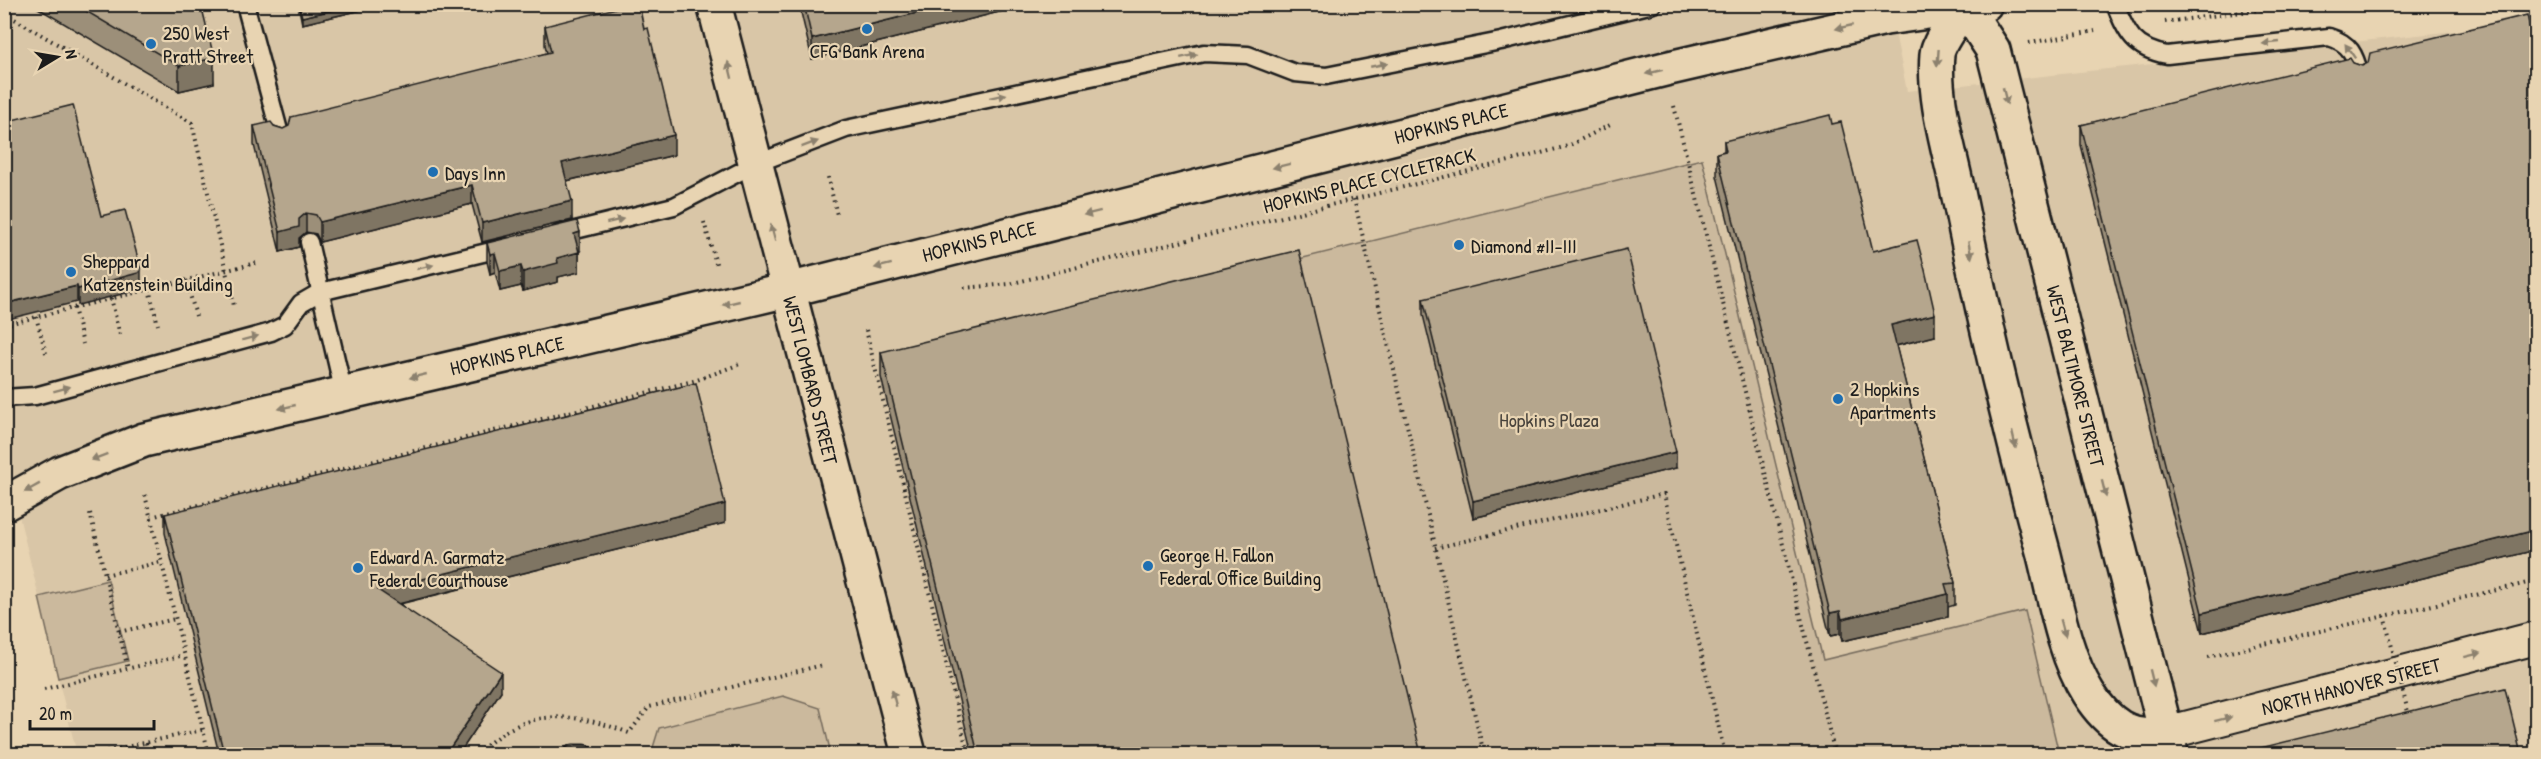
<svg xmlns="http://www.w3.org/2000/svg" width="2541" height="759" font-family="'Patrick Hand',sans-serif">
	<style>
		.built { fill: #d9c6a7 }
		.green { fill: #cbb99d; stroke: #746a5c; stroke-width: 1.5 }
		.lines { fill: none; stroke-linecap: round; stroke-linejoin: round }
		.service-casing { stroke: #1c1c1c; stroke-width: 21 }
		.minor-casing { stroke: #1c1c1c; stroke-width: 36 }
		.secondary-casing { stroke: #1c1c1c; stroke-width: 38 }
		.primary-casing { stroke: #1c1c1c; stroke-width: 38 }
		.path { stroke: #1c1c1c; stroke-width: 4; stroke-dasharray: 1.5 4.5; stroke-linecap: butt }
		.service { stroke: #e8d4b2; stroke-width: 16 }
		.minor { stroke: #e8d4b2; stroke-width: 32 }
		.secondary { stroke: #e8d4b2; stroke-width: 33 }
		.primary { stroke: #e8d4b2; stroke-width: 33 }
		.path-bridge { stroke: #1c1c1c; stroke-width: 4; stroke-dasharray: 1.5 4.5; stroke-linecap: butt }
		.wall { fill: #9c8f79; stroke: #1c1c1c; stroke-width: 1.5 }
		.shaded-wall { fill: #7f7463; stroke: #1c1c1c; stroke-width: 1.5 }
		.building { fill: #b5a68d; stroke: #1c1c1c; stroke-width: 1.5 }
		.oneway { fill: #8c816e }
		.poi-dot { fill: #1f6fb2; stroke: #e8d4b2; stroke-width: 2 }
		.labels { text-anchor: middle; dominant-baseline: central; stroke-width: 4.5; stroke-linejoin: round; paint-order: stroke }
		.poi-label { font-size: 20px; fill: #1c1c1c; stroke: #e8d4b2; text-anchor: start }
		.street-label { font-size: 20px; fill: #1c1c1c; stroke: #e8d4b2 }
		.park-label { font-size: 20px; fill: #48433c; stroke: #e8d4b2 }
	</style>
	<rect width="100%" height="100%" fill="#e8d4b2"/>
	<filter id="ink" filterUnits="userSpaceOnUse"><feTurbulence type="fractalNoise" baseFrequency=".0167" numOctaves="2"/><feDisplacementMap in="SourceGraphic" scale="12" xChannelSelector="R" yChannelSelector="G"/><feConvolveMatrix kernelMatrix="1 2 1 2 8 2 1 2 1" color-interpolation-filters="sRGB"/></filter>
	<g filter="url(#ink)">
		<polygon class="built" points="1889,4 1907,91 2536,22 2536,754 831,754 820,708 659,728 651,754 151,754 149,745 110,754 77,754 58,678 128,662 108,580 39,597 5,459 4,5"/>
		<g class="green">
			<polygon points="1702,159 1823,660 2025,611 2059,754 1415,754 1295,260"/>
			<polygon points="108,580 128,661 58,678 39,597"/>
			<polygon points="783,696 820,708 831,754 651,754 659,728"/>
		</g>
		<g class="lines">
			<g class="service-casing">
				<g id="service">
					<polyline points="245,4 281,138"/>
					<path d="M2115,4C2127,34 2134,49 2167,55L2329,37C2350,43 2355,55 2360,75"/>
					<polyline points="559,234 674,206 755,164 846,129 1204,53 1248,55 1295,73 1326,76 1501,41 1653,4"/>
					<polyline points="309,242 344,394"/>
					<polyline points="4,398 35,396 271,332 285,325 301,303 320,292 508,247"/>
					<polyline points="573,754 585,754"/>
				</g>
			</g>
			<g class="minor-casing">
				<polyline id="minor" points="2166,733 2536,638"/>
			</g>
			<g class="secondary-casing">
				<g id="secondary">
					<polyline points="1963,4 1993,50 2171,753"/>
					<path d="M1963,7C1957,18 1938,42 1937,54C1933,101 1950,151 1959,197C1983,317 2012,437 2044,555C2055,599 2064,655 2088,693C2108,724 2129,740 2166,733"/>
					<polyline points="4,504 60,473 144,440 788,290 1665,69 1886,18 1985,4"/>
				</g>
			</g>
			<g class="primary-casing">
				<polyline id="primary" points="714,4 909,754"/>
			</g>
			<g class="path">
				<polyline points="7,4 11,17 192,123 234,306"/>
				<polyline points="2165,22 2304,4"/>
				<polyline points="2029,43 2095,31"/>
				<polyline points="1674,106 1835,754"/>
				<polyline points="828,177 837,215"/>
				<polyline points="1354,199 1484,754"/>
				<polyline points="704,222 717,267"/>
				<polyline points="186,280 196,316"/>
				<polyline points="964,288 1009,284 1530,156 1568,146 1612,124"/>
				<polyline points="149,289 158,325"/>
				<polyline points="111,298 120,335"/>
				<polyline points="74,308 83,344"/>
				<polyline points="36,317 46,353"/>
				<polyline points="4,325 260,262"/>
				<polyline points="866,330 968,754"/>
				<polyline points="145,495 209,754"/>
				<polyline points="90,513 128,669"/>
				<polyline points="151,517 697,380 740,364"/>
				<polyline points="1435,548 1664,494 1725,754"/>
				<polyline points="105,575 161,562"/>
				<polyline points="2384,616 2387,627"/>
				<polyline points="119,632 175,619"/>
				<polyline points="2208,657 2536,581"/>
				<polyline points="44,689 184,655"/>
				<polyline points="146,743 149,754"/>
				<polyline points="95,754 202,730"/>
				<path d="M478,754C522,707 572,711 629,733L649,707L823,665"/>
			</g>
			<use href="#service" class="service"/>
			<use href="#minor" class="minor"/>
			<use href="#secondary" class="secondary"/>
			<use href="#primary" class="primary"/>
			<polyline class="path-bridge" points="2387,627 2408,712"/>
		</g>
		<g class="wall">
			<polygon points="31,4 201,4 214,83 179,91"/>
			<polygon points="298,4 387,4 302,24"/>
			<polygon points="799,4 1031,4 812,59"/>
			<polygon points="545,26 674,155 567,181 572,220 482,242 472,204 320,242 316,234 306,232 299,238 299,247 280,252 254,145 254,126 274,126 283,129 547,53 545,45"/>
			<polygon points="2536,53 2536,550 2202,633 2081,145 2081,125 2353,63 2362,66"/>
			<polygon points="1724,141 1873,251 1935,336 1896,346 1955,583 1955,605 1948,607 1948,617 1842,641 1840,634 1830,636 1717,176 1717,153 1724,151"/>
			<polygon points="487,243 580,251 579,252 579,272 558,277 558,282 523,291 521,286 500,291 495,272 490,274 487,262"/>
			<polygon points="1423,299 1676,468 1473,518 1423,315"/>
			<polygon points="881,352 1421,754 972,754 881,377"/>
			<polygon points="165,514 725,523 400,604 501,691 459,754 219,754 165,533"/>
		</g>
		<g class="shaded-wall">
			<polygon points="359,4 387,4 302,24 302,17"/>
			<polygon points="953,4 1031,4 812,59 812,39"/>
			<polygon points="214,58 214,83 179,91 179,66"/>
			<polygon points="674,135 674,155 562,182 562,163"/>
			<polygon points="472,185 472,204 320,242 320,222"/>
			<polygon points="572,201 572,220 482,242 482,223"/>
			<polygon points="306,213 306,232 299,238 299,247 280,252 280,232 299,219"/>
			<polygon points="580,232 580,251 574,253 574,234"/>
			<polygon points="579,252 579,272 558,277 558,282 523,291 523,272 557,258"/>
			<polygon points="495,253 495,272 490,274 490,254"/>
			<polygon points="521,266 521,286 500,291 500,271"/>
			<polygon points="141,270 141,286 138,290 78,305 78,289"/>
			<polygon points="77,286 77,302 4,320 4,304"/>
			<polygon points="1935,314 1935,336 1891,347 1891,325"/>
			<polygon points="1676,452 1676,468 1473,518 1473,501"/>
			<polygon points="725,504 725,523 378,609 378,590"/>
			<polygon points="2536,530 2536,550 2202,633 2202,613"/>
			<polygon points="1948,594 1948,617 1842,641 1842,619"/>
			<polygon points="1840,611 1840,634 1830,636 1830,613"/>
			<polygon points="501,672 501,691 459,754 446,754"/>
		</g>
		<g class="building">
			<polygon points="74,4 201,4 214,58 179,66"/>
			<polygon points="299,4 359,4 302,17"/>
			<polygon points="632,4 639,4 644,29 648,28 674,135 562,163 572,201 482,223 472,185 320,222 316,215 306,213 299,219 299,227 280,232 254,126 271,122 274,126 283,129 289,126 291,117 551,52 545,26"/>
			<polygon points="804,4 953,4 812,39"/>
			<polygon points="2527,15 2536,53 2536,530 2202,613 2081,125 2350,58 2353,63 2362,66 2368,63 2370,53"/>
			<polygon points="73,105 101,216 125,210 141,270 138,273 78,289 77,286 4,304 4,122"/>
			<polygon points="1830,115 1832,124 1841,122 1873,251 1917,240 1925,270 1935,314 1891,325 1955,583 1945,584 1948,594 1842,619 1840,611 1830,613 1717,153 1726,151 1724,141"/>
			<polygon points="577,221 580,232 574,234 579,252 557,258 558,263 523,272 521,266 500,271 495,253 490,254 487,243"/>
			<polygon points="1627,249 1676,452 1473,501 1423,299"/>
			<polygon points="1299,250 1421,754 978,754 881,352"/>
			<polygon points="696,383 725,504 378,590 501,672 446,754 224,754 165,514"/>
			<polygon points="2505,688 2521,754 2240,754 2240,753"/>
		</g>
		<defs><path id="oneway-solid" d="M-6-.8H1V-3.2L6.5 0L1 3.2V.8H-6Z" transform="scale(1.5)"/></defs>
		<g class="oneway">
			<use href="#oneway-solid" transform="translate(1844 27) rotate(167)"/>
			<use href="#oneway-solid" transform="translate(2271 43) rotate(174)"/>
			<use href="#oneway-solid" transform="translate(2350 51) rotate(-125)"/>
			<use href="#oneway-solid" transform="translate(1189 56) rotate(-12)"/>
			<use href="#oneway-solid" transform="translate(1938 58) rotate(94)"/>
			<use href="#oneway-solid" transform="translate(1379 65) rotate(-11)"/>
			<use href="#oneway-solid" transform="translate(730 70) rotate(-104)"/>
			<use href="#oneway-solid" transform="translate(1654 72) rotate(166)"/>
			<use href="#oneway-solid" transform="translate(998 96) rotate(-12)"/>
			<use href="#oneway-solid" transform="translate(2005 96) rotate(76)"/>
			<use href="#oneway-solid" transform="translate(810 144) rotate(-20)"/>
			<use href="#oneway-solid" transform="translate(1281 166) rotate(166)"/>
			<use href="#oneway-solid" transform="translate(1092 213) rotate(166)"/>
			<use href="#oneway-solid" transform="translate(615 221) rotate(-14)"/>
			<use href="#oneway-solid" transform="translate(773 233) rotate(-105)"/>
			<use href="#oneway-solid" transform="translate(1970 250) rotate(79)"/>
			<use href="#oneway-solid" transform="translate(883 266) rotate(166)"/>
			<use href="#oneway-solid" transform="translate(425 267) rotate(-14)"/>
			<use href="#oneway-solid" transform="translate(731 303) rotate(167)"/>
			<use href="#oneway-solid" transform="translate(250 338) rotate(-15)"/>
			<use href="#oneway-solid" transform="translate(418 376) rotate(167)"/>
			<use href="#oneway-solid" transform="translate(62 389) rotate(-15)"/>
			<use href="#oneway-solid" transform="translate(287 407) rotate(167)"/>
			<use href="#oneway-solid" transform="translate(2014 440) rotate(77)"/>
			<use href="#oneway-solid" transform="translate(99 457) rotate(159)"/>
			<use href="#oneway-solid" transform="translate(32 488) rotate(151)"/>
			<use href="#oneway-solid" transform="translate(2104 489) rotate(76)"/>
			<use href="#oneway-solid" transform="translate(2063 628) rotate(75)"/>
			<use href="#oneway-solid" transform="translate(2473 655) rotate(-14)"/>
			<use href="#oneway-solid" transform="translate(2152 678) rotate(76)"/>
			<use href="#oneway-solid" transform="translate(894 698) rotate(-105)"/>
			<use href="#oneway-solid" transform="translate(2223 719) rotate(-14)"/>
		</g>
	</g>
	<g class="poi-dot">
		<circle cx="867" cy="29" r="6"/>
		<circle cx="151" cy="44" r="6"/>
		<circle cx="433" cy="172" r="6"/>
		<circle cx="1459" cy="245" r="6"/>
		<circle cx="71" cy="272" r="6"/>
		<circle cx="1838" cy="399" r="6"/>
		<circle cx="1148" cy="566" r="6"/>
		<circle cx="358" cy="568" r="6"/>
	</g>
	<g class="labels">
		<g class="poi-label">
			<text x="163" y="32">250 West<tspan x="163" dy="23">Pratt Street</tspan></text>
			<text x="867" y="50" text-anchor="middle">CFG Bank Arena</text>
			<text x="445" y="172">Days Inn</text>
			<text x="1471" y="245">Diamond #II-III</text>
			<text x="83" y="260">Sheppard<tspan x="83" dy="23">Katzenstein Building</tspan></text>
			<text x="1850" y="388">2 Hopkins<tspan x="1850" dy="23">Apartments</tspan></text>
			<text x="1160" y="554">George H. Fallon<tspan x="1160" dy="23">Federal Office Building</tspan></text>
			<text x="370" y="556">Edward A. Garmatz<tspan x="370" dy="23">Federal Courthouse</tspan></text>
		</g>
		<g class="street-label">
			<text transform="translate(1451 123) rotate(-14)">HOPKINS PLACE</text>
			<text transform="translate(1369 180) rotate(-14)">HOPKINS PLACE CYCLETRACK</text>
			<text transform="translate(979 241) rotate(-14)">HOPKINS PLACE</text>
			<text transform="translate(507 355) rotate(-13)">HOPKINS PLACE</text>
			<text transform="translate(2076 376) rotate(76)">WEST BALTIMORE STREET</text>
			<text transform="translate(811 380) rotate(76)">WEST LOMBARD STREET</text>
			<text transform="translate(2351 686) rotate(-14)">NORTH HANOVER STREET</text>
		</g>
		<g class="park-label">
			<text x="1549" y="419">Hopkins Plaza</text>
		</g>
	</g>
	<rect width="2541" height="759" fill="none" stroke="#e8d4b2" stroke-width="24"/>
	<rect x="12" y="12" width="2517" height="735" fill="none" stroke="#1c1c1c" stroke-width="2" filter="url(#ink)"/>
	<g transform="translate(57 57) rotate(79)" stroke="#e8d4b2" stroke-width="4.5" paint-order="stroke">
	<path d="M0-4.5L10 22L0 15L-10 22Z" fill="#1c1c1c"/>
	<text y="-9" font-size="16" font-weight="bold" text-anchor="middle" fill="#1c1c1c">N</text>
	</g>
	<path d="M30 720v9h124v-9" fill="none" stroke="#1c1c1c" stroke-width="3"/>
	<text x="39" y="720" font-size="18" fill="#1c1c1c" stroke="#e8d4b2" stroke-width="4.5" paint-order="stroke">20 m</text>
</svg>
